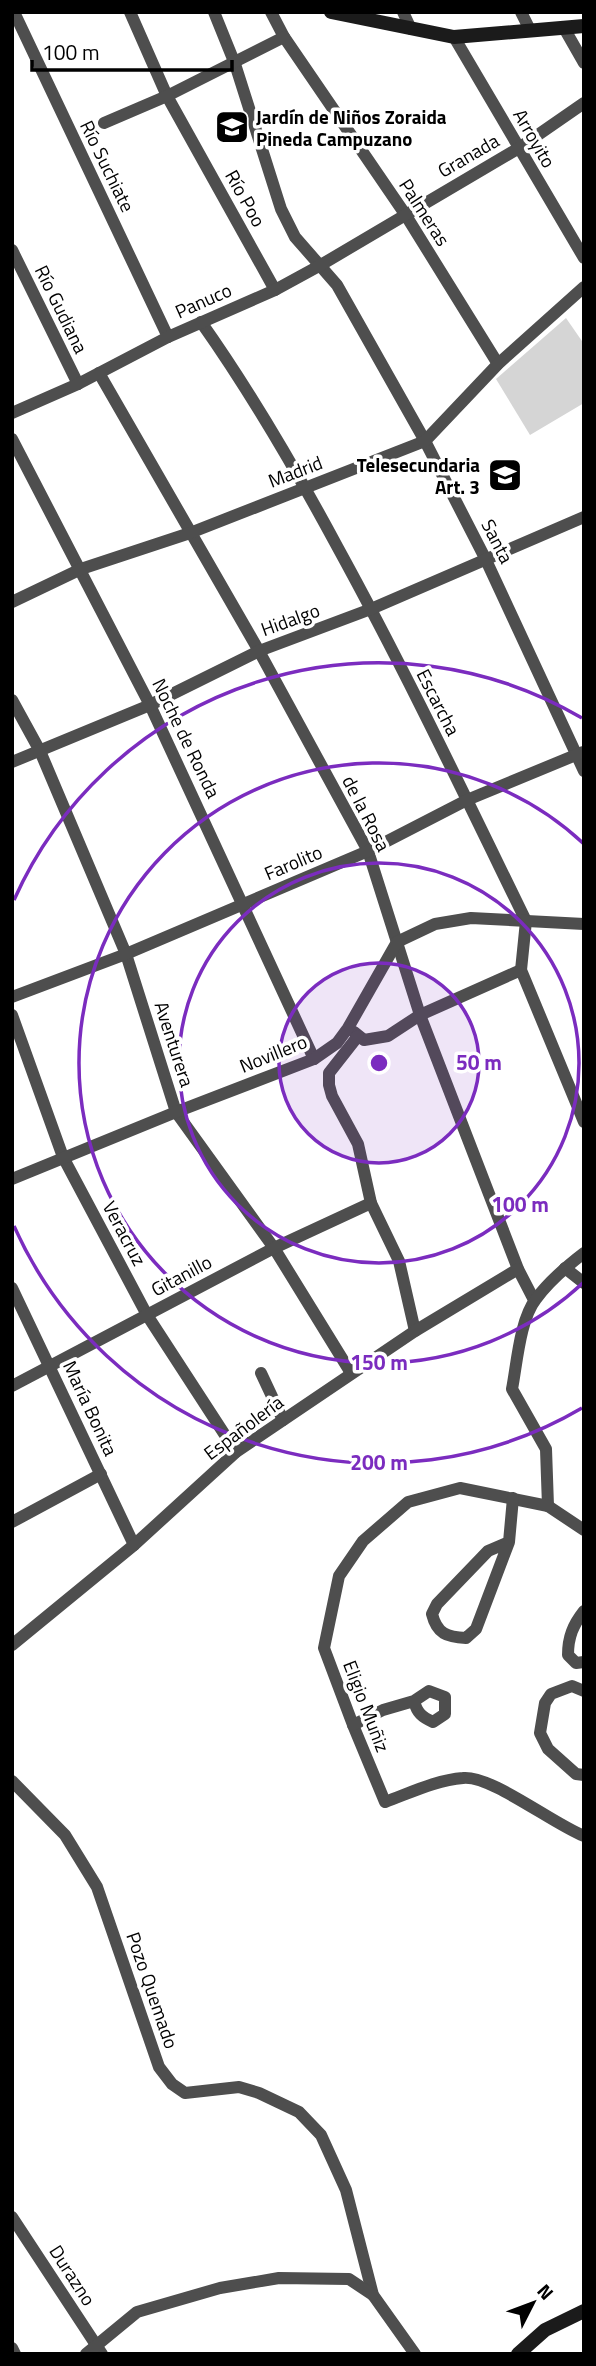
<svg xmlns="http://www.w3.org/2000/svg" width="596" height="2366" font-family="'Titillium Web',sans-serif">
	<style>
		.green { fill: #d5d5d5 }
		.lines { fill: none; stroke-linecap: round; stroke-linejoin: round }
		.minor { stroke: #4e4e4e; stroke-width: 12 }
		.secondary { stroke: #1b1b1b; stroke-width: 14 }
		.ring { fill: none; stroke: #7b2cbf; stroke-width: 3.5 }
		.labels { text-anchor: middle; dominant-baseline: central; stroke-width: 7; stroke-linejoin: round; paint-order: stroke }
		.poi-label { font-size: 19px; font-weight: bold; fill: #000; stroke: #fff; text-anchor: start }
		.street-label { font-size: 19px; fill: #000; stroke: #fff }
		.centre { fill: #7b2cbf; stroke: #fff; stroke-width: 3.5 }
		.ring-label { font-size: 21px; text-anchor: middle; font-weight: bold; fill: #7b2cbf; stroke: #fff; stroke-width: 7; stroke-linejoin: round; paint-order: stroke }
	</style>
	<rect width="100%" height="100%" fill="#fff"/>
	<polygon class="green" points="566,318 584,344 584,403 530,435 496,379"/>
	<g class="lines">
		<g class="minor">
			<polyline points="14,12 168,337"/>
			<polyline points="130,12 167,96 275,290"/>
			<polyline points="214,12 235,64 281,209 295,237 337,285 425,441 485,558 584,771"/>
			<polyline points="271,12 284,37 405,214 498,364"/>
			<polyline points="403,12 411,29"/>
			<polyline points="521,12 530,30"/>
			<polyline points="564,28 584,63"/>
			<polyline points="454,37 584,258"/>
			<polyline points="104,123 167,96 284,37"/>
			<polyline points="12,250 78,384"/>
			<path d="M201,322C252,394 296,470 338,548C405,670 465,796 526,921L521,970L584,1122"/>
			<polyline points="99,373 259,651 368,851 420,1015 518,1269 534,1300"/>
			<polyline points="12,413 78,384 168,337 275,290 319,266 519,148 584,103"/>
			<polyline points="12,439 150,705 314,1059"/>
			<polyline points="12,602 81,569 190,533 425,441 498,364 584,287"/>
			<polyline points="12,700 40,751 126,954 176,1112 274,1248 351,1373"/>
			<polyline points="12,762 150,705 259,651 371,609 584,517"/>
			<polyline points="12,997 126,954 368,851 467,800 583,752"/>
			<polyline points="12,1015 63,1157 147,1315 236,1452"/>
			<polyline points="354,1032 364,1040 388,1036 420,1015 521,970"/>
			<polyline points="358,1036 329,1073 329,1085 332,1096 358,1144 371,1203 399,1261 415,1331"/>
			<polyline points="12,1179 176,1112 314,1059 337,1043 348,1028 397,942 435,924 471,918 584,924"/>
			<polyline points="565,1268 584,1283"/>
			<polyline points="12,1288 134,1545"/>
			<polyline points="261,1373 283,1420"/>
			<polyline points="12,1386 274,1248 371,1203"/>
			<path d="M548,1506L546,1449L512,1389C517,1363 520,1319 536,1299C549,1281 567,1266 584,1253"/>
			<polyline points="12,1522 101,1474"/>
			<path d="M584,1530L548,1506L460,1488L408,1502L363,1541L339,1576L324,1648L353,1725L385,1802C410,1793 436,1780 463,1778C491,1775 553,1824 584,1836"/>
			<path d="M509,1542L488,1551L437,1604L432,1614C437,1634 447,1637 466,1638L476,1629L509,1542L513,1498"/>
			<path d="M584,1611C573,1625 568,1637 568,1655L576,1663L584,1662"/>
			<polyline points="12,1645 134,1545 236,1452 415,1331 518,1269"/>
			<polyline points="584,1691 572,1686 551,1694 545,1703 540,1733 548,1749 576,1774 584,1775"/>
			<path d="M353,1725L383,1710L414,1701L429,1691L445,1697V1714L433,1722C422,1717 417,1713 414,1701"/>
			<polyline points="12,1781 65,1835 97,1887 159,2067 172,2084 185,2093 239,2087 259,2093 299,2112 321,2135 346,2190 373,2295 415,2354"/>
			<polyline points="12,2217 102,2354"/>
			<polyline points="12,2348 15,2354"/>
			<polyline points="86,2354 137,2312 220,2288 279,2278 349,2279 373,2295"/>
		</g>
		<g class="secondary">
			<polyline points="331,12 454,37 584,26"/>
			<polyline points="518,2354 545,2330 584,2311"/>
		</g>
	</g>
	<circle cx="379" cy="1063" r="100" fill="#7b2cbf" fill-opacity=".12"/>
	<g class="ring">
		<circle cx="379" cy="1063" r="100"/>
		<circle cx="379" cy="1063" r="200"/>
		<path d="M584 1282A300 300 0 1 1 584 844"/>
		<path d="M582 1408A400 400 0 0 1 14 1226M14 900A400 400 0 0 1 582 718"/>
	</g>
	<defs>
		<g id="school-square" transform="scale(1.75)"><rect x="-9" y="-9" width="18" height="18" rx="4" fill="#000" stroke="#fff"/><path d="M0-5L7-2L0 1L-7-2ZM-4 1L0 2.5L4 1V4Q0 6-4 4Z" fill="#fff"/></g>
	</defs>
	<g fill-rule="evenodd">
		<use href="#school-square" x="232" y="127"/>
		<use href="#school-square" x="505" y="475"/>
	</g>
	<g class="labels">
		<g class="poi-label">
			<text x="256" y="116">Jardín de Niños Zoraida<tspan x="256" dy="22">Pineda Campuzano</tspan></text>
			<text x="480" y="464" text-anchor="end">Telesecundaria<tspan x="480" dy="22">Art. 3</tspan></text>
		</g>
		<g class="street-label">
			<text transform="translate(535 138) rotate(60)">Arroyito</text>
			<text transform="translate(468 155) rotate(-30)">Granada</text>
			<text transform="translate(108 166) rotate(64)">Río Suchiate</text>
			<text transform="translate(246 198) rotate(61)">Río Poo</text>
			<text transform="translate(425 212) rotate(57)">Palmeras</text>
			<text transform="translate(203 300) rotate(-24)">Panuco</text>
			<text transform="translate(62 309) rotate(64)">Río Gudiana</text>
			<text transform="translate(295 471) rotate(-21)">Madrid</text>
			<text transform="translate(498 541) rotate(63)">Santa</text>
			<text transform="translate(290 619) rotate(-20)">Hidalgo</text>
			<text transform="translate(439 702) rotate(63)">Escarcha</text>
			<text transform="translate(187 738) rotate(64)">Noche de Ronda</text>
			<text transform="translate(367 813) rotate(63)">de la Rosa</text>
			<text transform="translate(293 862) rotate(-23)">Farolito</text>
			<text transform="translate(175 1044) rotate(72)">Aventurera</text>
			<text transform="translate(273 1053) rotate(-22)">Novillero</text>
			<text transform="translate(125 1233) rotate(62)">Veracruz</text>
			<text transform="translate(181 1275) rotate(-28)">Gitanillo</text>
			<text transform="translate(91 1408) rotate(65)">María Bonita</text>
			<text transform="translate(243 1427) rotate(-37)">Españolería</text>
			<text transform="translate(367 1706) rotate(69)">Eligio Muñiz</text>
			<text transform="translate(153 1990) rotate(71)">Pozo Quemado</text>
			<text transform="translate(73 2275) rotate(57)">Durazno</text>
		</g>
	</g>
	<circle cx="379" cy="1063" r="10" class="centre"/>
	<g class="ring-label">
		<text x="479" y="1070">50 m</text>
		<text x="520" y="1212">100 m</text>
		<text x="379" y="1370">150 m</text>
		<text x="379" y="1470">200 m</text>
	</g>
	<rect width="596" height="2366" fill="none" stroke="#000000" stroke-width="28"/>
	<g transform="translate(533 2303) rotate(48)" stroke="#ffffff" stroke-width="5" paint-order="stroke">
	<path d="M0-5L12 26L0 18L-12 26Z" fill="#000000"/>
	<text y="-10" font-size="19" font-weight="bold" text-anchor="middle" fill="#000000">N</text>
	</g>
	<path d="M32 60v10h200v-10" fill="none" stroke="#000000" stroke-width="3.5"/>
	<text x="42" y="60" font-size="21" fill="#000000" stroke="#ffffff" stroke-width="5" paint-order="stroke">100 m</text>
</svg>
